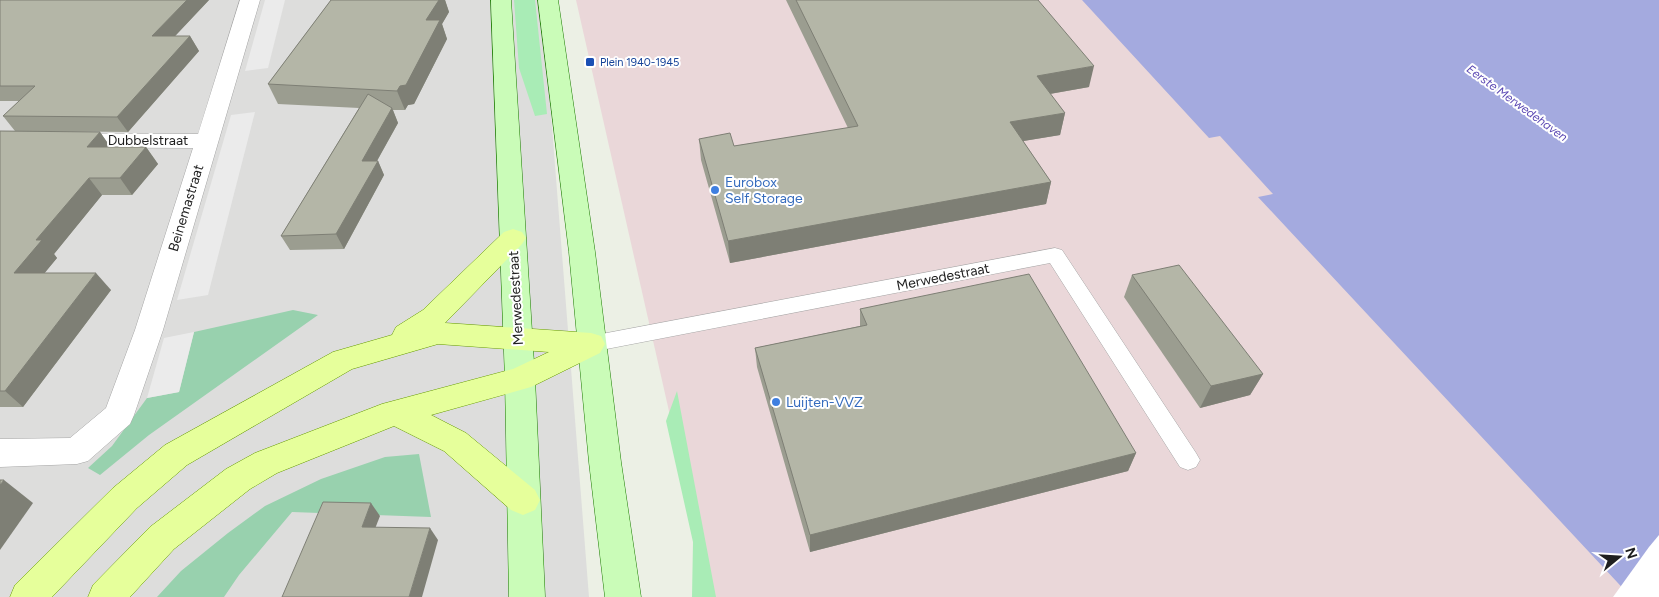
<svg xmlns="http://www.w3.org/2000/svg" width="1659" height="597" font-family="Figtree,sans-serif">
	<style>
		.residential { fill: #dddddc }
		.industrial { fill: #ead7d9 }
		.grass { fill: #a9ecb6 }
		.forest { fill: #98d1ae }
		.parking { fill: #ebebeb }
		.water { fill: #a4aadf }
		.pier { fill: #fff }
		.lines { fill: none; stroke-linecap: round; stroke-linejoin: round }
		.service-casing { stroke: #a6a6a6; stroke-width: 1 }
		.minor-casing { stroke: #a6a6a6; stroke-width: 1 }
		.secondary-casing { stroke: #1b7b01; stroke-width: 1 }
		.primary-casing { stroke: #649a00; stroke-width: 1 }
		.service { fill: #fff; fill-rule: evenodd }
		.minor { fill: #fff; fill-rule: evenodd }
		.secondary { fill: #cafcb8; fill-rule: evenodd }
		.primary { fill: #e6ff9b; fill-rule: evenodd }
		.wall { fill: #9b9d90 }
		.shaded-wall { fill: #7e7f75 }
		.building { fill: #b4b6a7; stroke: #7e7f75 }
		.transit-dot { fill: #1a4fb4; stroke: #fff; stroke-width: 2 }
		.shop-dot { fill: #3f7fe0; stroke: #fff; stroke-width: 2 }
		.labels { text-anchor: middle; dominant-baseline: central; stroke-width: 4; stroke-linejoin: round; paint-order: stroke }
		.far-transit-label { font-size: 11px; fill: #164399; stroke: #fff; text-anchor: start }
		.far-water-label { font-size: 12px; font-style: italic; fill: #5b48b3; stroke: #fff }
		.street-label { font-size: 14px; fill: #1f1f1f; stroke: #fff }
		.shop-label { font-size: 14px; fill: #366cbe; stroke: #fff; text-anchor: start }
	</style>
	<rect width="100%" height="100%" fill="#ecf0e5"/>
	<polygon class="residential" points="0,0 542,0 589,597 0,597"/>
	<polygon class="industrial" points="576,0 1659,0 1659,597 711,597"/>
	<g class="grass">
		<polygon points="514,0 535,0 547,114 535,116 519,68"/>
		<polygon points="677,391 716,597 692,597 693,542 666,421"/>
	</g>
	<g class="forest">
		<polygon points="293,310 318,315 149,435 100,475 88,468 112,446 147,398 179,392 194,332"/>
		<polygon points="419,454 431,517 292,512 239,575 224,597 157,597 181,571 228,533 265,506 321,479 385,457"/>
	</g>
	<g class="parking">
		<polygon points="265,0 285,0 268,68 245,71"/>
		<polygon points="255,112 208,295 177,300 231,115"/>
		<polygon points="194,332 179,392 147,398 164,338"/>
	</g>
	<polygon class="water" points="1082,0 1659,0 1659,597 1631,597 1258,197 1273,194 1220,136 1209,138"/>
	<polygon class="pier" points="1659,535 1659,597 1613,597 1649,547"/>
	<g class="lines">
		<g class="service-casing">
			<polygon id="service" points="1055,248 1062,250 1196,453 1200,460 1196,467 1188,470 1180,467 1050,263 591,352 584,350 581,344 584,338 591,336"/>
		</g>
		<g class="minor-casing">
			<polygon id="minor" points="240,0 260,0 163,330 134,415 130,424 88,461 77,464 0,467 0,439 70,438 106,408 135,330 193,148 0,147 0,133 198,134"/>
		</g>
		<g class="secondary-casing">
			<g id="secondary">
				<polygon points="491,0 511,0 535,379 545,597 509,597 505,379"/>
				<polygon points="538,0 558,0 595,252 621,462 641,597 605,597 589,462 569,252"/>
			</g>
		</g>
		<g class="primary-casing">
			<polygon id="primary" points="513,229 522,232 526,238 522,244 445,323 591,333 601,336 605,344 600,353 531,387 431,415 466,433 535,490 540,500 535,510 523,515 511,510 444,451 394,426 277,473 250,489 174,549 130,597 88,597 93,585 150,527 226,469 255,453 382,404 513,369 549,352 438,344 352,369 187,465 137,508 52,597 10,597 15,585 113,488 165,445 333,352 392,335 396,327 423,310 504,232"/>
		</g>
		<use href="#service" class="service"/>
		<use href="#minor" class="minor"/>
		<use href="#secondary" class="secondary"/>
		<use href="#primary" class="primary"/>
	</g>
	<g class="wall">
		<polygon points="0,0 209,0 175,36 190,36 199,51 128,132 39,131 100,132 110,147 146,147 158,164 132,195 102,195 54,254 57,258 44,273 111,290 23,407 0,407 0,131 15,131 3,116 19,101 0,101"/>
		<polygon points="331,0 445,0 449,12 442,24 447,39 414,104 408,105 405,110 393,110 398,123 377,161 378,161 384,175 344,249 290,250 281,236 359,108 278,104 268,84"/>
		<polygon points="786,0 1038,0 1089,87 1050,94 1065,113 1060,135 1023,141 1051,182 1046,204 730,263 701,160 699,139 734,146 848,128"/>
		<polygon points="1132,275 1263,374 1250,395 1200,408 1124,297"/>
		<polygon points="860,309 1136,453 1128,471 810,552 757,367 755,348 860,326"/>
	</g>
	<g class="shaded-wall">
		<polygon points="187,0 209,0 161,51 152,36"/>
		<polygon points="430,0 445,0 449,12 442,24 447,39 414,104 408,105 405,110 397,91 426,20"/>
		<polygon points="190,36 199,51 128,132 117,117"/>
		<polygon points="1094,66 1089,87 1032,97 1037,76"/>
		<polygon points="392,108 398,123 369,175 362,161"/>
		<polygon points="1065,113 1060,135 1006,144 1010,122"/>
		<polygon points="100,132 112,149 87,147"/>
		<polygon points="146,147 158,164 132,195 120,178"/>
		<polygon points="378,161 384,175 344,249 336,234"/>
		<polygon points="89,178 102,195 54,254 57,258 30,291 14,273 36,240"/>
		<polygon points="1051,182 1046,204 730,263 728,241"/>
		<polygon points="96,273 111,290 23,407 5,391"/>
		<polygon points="1263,374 1250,395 1200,408 1211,386"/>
		<polygon points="1136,453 1128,471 810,552 810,535"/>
		<polygon points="4,480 33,503 0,550 0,485"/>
		<polygon points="371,503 380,516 371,539 362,527"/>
		<polygon points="430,528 438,540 422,597 409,597"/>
	</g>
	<g class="building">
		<polygon points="0,0 187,0 152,36 190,36 117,117 3,116 35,86 0,86"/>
		<polygon points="331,0 439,0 426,20 440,20 406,85 400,86 397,91 268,84"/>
		<polygon points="796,0 1038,0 1094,66 1037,76 1065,113 1010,122 1051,182 728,241 699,139 730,133 734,146 858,126"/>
		<polygon points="368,94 392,108 362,161 378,161 336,234 281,236"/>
		<polygon points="0,131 100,132 87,147 146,147 120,178 89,178 36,240 42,240 14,273 96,273 5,391 0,391"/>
		<polygon points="1179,265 1263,374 1211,386 1132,275"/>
		<polygon points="1029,274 1136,453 810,535 755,348 867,325 860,309"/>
		<polygon points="0,480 4,480 0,485"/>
		<polygon points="323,502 371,503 362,527 430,528 409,597 282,597"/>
	</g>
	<rect class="transit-dot" x="585" y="57" width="10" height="10" rx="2.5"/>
	<g class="shop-dot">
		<circle cx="715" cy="190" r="5"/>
		<circle cx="776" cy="402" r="5"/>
	</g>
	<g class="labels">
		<g class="far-transit-label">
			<text x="600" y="62">Plein 1940-1945</text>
		</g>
		<g class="far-water-label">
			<text transform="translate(1517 103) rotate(36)">Eerste Merwedehaven</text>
		</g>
		<g class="street-label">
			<text x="148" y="140">Dubbelstraat</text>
			<text transform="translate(186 208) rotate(-73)">Beinemastraat</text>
			<text transform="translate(943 277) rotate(-11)">Merwedestraat</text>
			<text transform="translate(516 298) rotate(-93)">Merwedestraat</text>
		</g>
		<g class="shop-label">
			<text x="725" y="182">Eurobox<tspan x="725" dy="16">Self Storage</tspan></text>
			<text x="786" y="402">Luijten-VVZ</text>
		</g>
	</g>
	<g transform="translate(1619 557) rotate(72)" stroke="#ffffff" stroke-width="4" paint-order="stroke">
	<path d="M0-4L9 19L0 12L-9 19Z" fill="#1f1f1f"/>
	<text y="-8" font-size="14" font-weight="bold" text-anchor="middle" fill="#1f1f1f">N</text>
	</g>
</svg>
